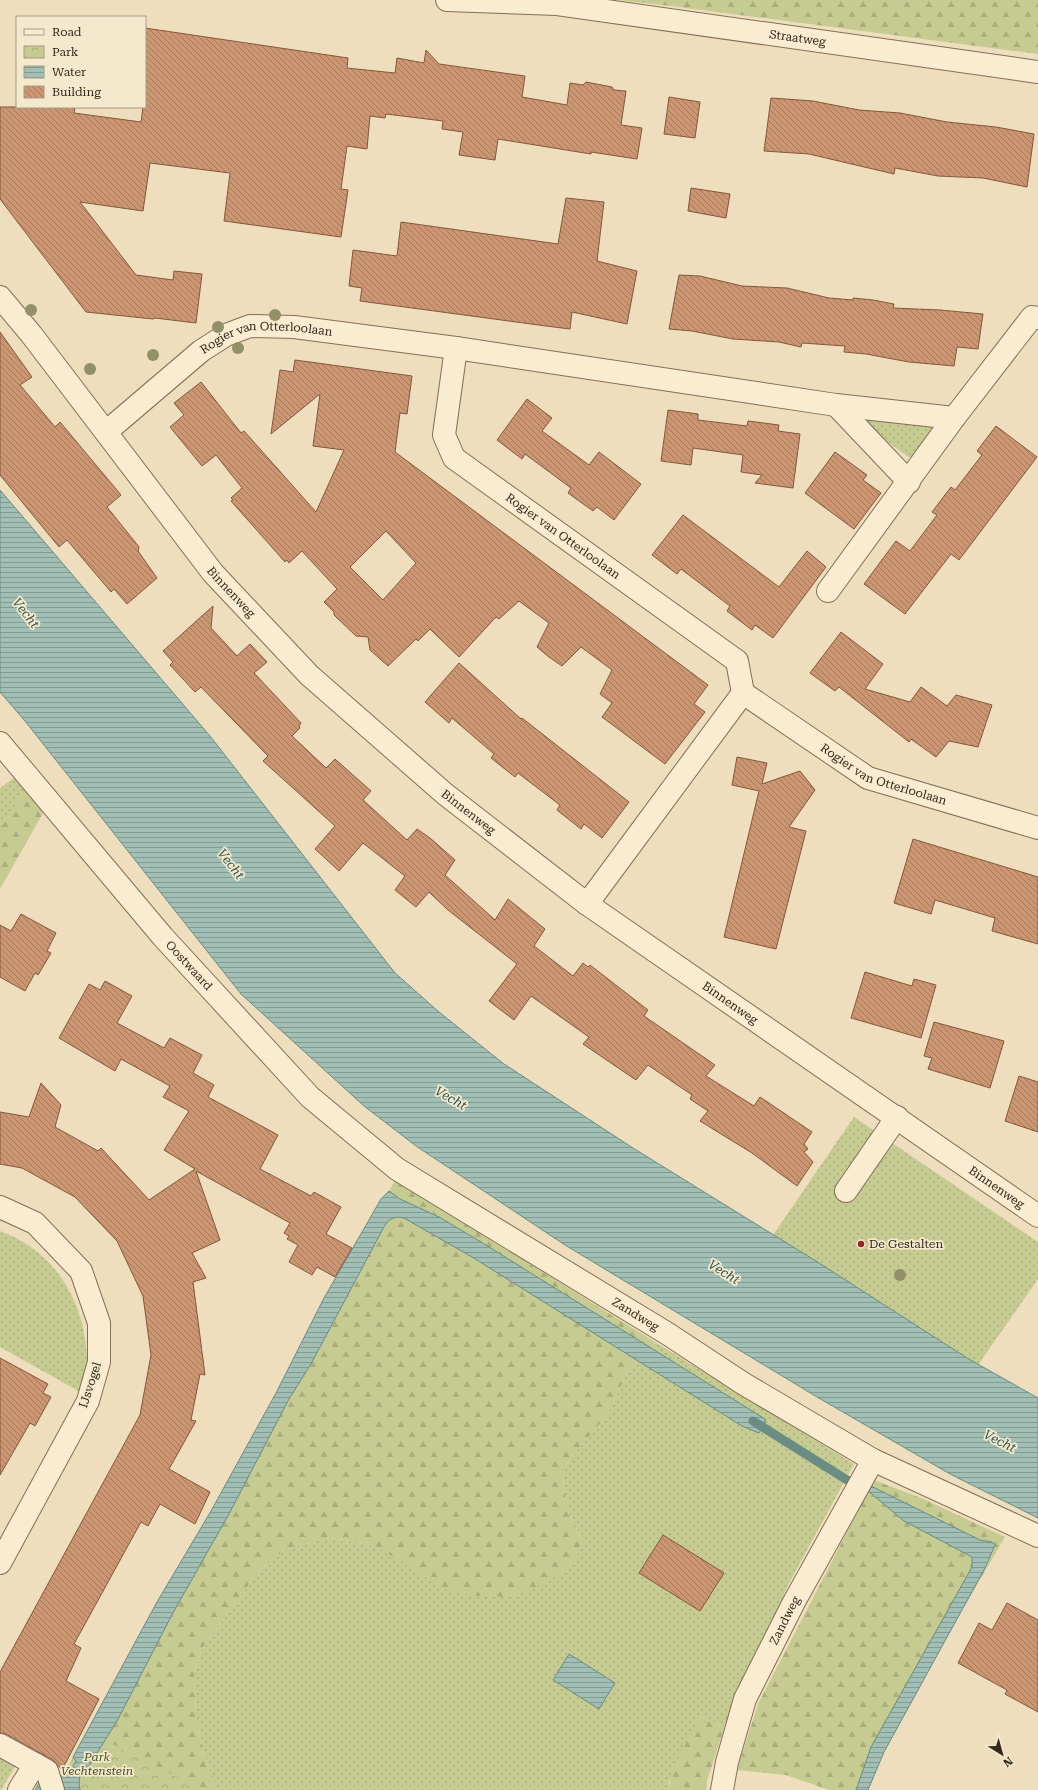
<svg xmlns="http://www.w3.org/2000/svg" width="1038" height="1790" viewBox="0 0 1038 1790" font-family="'Roboto Serif',serif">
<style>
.grass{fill:url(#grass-dots)}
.forest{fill:url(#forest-firs)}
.park{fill:url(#park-crowns)}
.water{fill:url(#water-rules);stroke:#698c83}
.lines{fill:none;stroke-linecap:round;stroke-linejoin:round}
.stream{stroke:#698c83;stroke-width:9}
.building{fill:url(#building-back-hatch);stroke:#84573c;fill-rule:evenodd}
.minor-casing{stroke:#856e56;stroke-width:24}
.minor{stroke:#f9ecd0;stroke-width:22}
.tree{fill:#929068}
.poi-dot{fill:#942629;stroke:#f5e9cd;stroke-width:1.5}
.labels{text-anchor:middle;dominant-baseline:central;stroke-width:3.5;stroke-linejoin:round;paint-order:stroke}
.street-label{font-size:12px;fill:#34271b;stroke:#f5e9cd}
.poi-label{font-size:12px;fill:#34271b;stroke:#f5e9cd;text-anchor:start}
.park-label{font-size:12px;font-style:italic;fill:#465122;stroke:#f5e9cd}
.water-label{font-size:13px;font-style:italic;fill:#2a5451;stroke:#f5e9cd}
</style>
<defs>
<pattern id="grass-dots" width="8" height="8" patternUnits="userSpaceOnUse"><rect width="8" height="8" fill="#c6cb91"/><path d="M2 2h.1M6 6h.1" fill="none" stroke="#abae7c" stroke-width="1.8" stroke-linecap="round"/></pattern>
<pattern id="forest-firs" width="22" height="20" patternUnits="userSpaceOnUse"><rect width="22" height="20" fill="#c6cb91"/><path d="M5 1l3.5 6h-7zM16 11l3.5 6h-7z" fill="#abae7c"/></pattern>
<pattern id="park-crowns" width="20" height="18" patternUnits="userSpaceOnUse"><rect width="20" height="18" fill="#c6cb91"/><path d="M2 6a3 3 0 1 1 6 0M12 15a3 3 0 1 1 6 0" fill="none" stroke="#abae7c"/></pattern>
<pattern id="water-rules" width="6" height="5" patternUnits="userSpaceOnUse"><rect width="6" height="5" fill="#a1bfb5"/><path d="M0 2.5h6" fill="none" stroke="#849b92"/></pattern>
<pattern id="building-back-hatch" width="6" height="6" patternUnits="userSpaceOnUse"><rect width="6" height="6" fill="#cc9672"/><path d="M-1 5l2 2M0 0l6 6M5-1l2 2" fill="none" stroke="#a67a5d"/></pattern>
</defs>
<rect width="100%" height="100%" fill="#eedebd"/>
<path class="grass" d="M 865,418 L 935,427 L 913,457 L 908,457 L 864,424 L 862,419 Z
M 19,774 L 29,785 L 0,829 L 0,788 Z
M 854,1117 L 1038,1242 L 1038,1279 L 978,1365 L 773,1235 Z
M 0,1231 C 56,1251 87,1305 87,1363 C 87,1373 84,1383 82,1393 L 0,1347 Z
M 655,1342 L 854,1464 L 788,1585 L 724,1728 L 701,1716 L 669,1782 L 668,1790 L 217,1790 L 203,1751 L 196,1714 L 194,1674 L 203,1647 L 258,1572 L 284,1550 L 328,1538 L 346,1540 L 379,1548 L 412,1567 L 583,1541 L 567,1509 L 563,1477 L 568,1461 L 608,1414 L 626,1375 Z
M 0,1756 L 16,1765 L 1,1790 L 0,1790 Z"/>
<path class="forest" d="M 619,0 L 1038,0 L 1038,54 L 679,7 Z
M 29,785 L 47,806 L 0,889 L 0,829 Z
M 395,1180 L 655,1342 L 626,1375 L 608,1414 L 568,1461 L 563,1477 L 567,1509 L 583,1541 L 577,1558 L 562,1572 L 548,1582 L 510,1597 L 474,1596 L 449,1591 L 379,1548 L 346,1540 L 328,1538 L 284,1550 L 258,1572 L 203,1647 L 194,1674 L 196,1714 L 203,1751 L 217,1790 L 76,1790 L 74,1787 Z
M 874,1480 L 921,1498 L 1005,1537 L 926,1672 L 863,1790 L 829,1790 L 786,1775 L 737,1770 L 758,1704 Z
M 701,1716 L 724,1728 L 707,1781 L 706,1790 L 668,1790 L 674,1766 Z"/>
<path class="park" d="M 87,1731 L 203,1790 L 55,1790 Z"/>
<path class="water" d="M 0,490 L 210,736 L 395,973 L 439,1012 L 504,1064 L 633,1148 L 819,1263 L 967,1358 L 1038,1398 L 1038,1518 L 950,1474 L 817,1397 L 565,1245 L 416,1146 L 364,1106 L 241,994 L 25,721 L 0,692 Z
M 389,1191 L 400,1199 L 439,1217 L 481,1242 L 765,1419 L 765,1423 L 759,1433 L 742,1426 L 472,1257 L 404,1218 C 395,1216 390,1218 385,1225 L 312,1362 L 289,1399 L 229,1514 L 174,1611 L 117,1721 L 89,1766 L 85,1766 C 80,1774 78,1780 80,1790 L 35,1790 L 40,1781 L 60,1775 L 63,1777 L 67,1769 L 71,1770 L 76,1761 L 73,1757 L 157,1602 L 211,1511 L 276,1393 L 324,1298 L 381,1199 Z
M 871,1486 L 980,1540 L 992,1542 L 995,1545 L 985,1568 L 884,1752 L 868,1790 L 856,1790 L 871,1747 L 972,1567 L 972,1557 L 904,1521 L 868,1491 Z
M 569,1654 L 615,1683 L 599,1709 L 553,1680 Z"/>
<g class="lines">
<path class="stream" d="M 753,1421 L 847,1480 L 860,1485"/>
</g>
<path class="building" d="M 145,28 L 348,58 L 347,68 L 395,73 L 397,58 L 424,63 L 426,50 L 439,64 L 525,76 L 522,97 L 567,105 L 570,83 L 583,85 L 586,82 L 612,87 L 614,90 L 626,91 L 621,125 L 642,128 L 637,159 L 591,152 L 591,154 L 498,139 L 495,160 L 459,155 L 463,132 L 442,129 L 443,121 L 386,114 L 385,118 L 370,116 L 367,149 L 347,146 L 341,189 L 348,190 L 341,237 L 224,221 L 230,173 L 150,163 L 143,211 L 80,202 L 136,275 L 173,280 L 174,271 L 202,274 L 196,323 L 155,318 L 153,319 L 86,312 L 0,199 L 0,107 L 75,107 L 74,113 L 141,122 L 143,107 L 145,107 Z
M 669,97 L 700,102 L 695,138 L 664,134 Z
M 771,98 L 813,101 L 859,110 L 900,113 L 947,122 L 996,127 L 1034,134 L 1027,187 L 983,178 L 938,176 L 895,168 L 894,174 L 809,154 L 764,151 Z
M 691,188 L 730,194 L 726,218 L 688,211 Z
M 566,198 L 604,202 L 597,261 L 637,271 L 627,324 L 572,312 L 570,329 L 546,326 L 360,301 L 362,288 L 349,286 L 353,250 L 397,256 L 401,222 L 558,244 Z
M 679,275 L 700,276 L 742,286 L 787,288 L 829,298 L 853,300 L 853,298 L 873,300 L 894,304 L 893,308 L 940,310 L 983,314 L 978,349 L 957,347 L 954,366 L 909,362 L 866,354 L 844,352 L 845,346 L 802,343 L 801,347 L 779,342 L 733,339 L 692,331 L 669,329 Z
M 0,332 L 32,377 L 20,385 L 55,427 L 60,422 L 121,495 L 107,507 L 139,547 L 138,551 L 157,578 L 127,604 L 114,589 L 111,592 L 67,540 L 59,547 L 0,475 Z
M 295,360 L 412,376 L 407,414 L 400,413 L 395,452 L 708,685 L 694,704 L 705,712 L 665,764 L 602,717 L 612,703 L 600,694 L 612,670 L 581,647 L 562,666 L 549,657 L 537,647 L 549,623 L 519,601 L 499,619 L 496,617 L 459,657 L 430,629 L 418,641 L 416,639 L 388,666 L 370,650 L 368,637 L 356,636 L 334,615 L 334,612 L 324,602 L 337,589 L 302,551 L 289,563 L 287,560 L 285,562 L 231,501 L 233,500 L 231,498 L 242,488 L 216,455 L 202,466 L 170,427 L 184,415 L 174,403 L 201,382 L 241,433 L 244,431 L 316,512 L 344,450 L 313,446 L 320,394 L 271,434 L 280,370 L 293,372 ZM 386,531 L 416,563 L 383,600 L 350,567 Z
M 527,399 L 552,418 L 542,431 L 589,465 L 599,452 L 641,484 L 614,520 L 597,507 L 593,511 L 568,493 L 571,488 L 525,454 L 522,459 L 497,440 Z
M 668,410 L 698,414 L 698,420 L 747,426 L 748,421 L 779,425 L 778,431 L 800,434 L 793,488 L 755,483 L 762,475 L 741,472 L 743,455 L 693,448 L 691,465 L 661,461 Z
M 996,426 L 1037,457 L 959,560 L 951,554 L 905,614 L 864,584 L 896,541 L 910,551 L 937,515 L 932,512 L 951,487 L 955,490 L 982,455 L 977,451 Z
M 835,452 L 867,475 L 863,480 L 881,493 L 854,529 L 805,493 Z
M 683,515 L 779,587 L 807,551 L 826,567 L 773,638 L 755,625 L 752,630 L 727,611 L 730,606 L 681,569 L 677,574 L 652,555 Z
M 213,606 L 211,628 L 237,656 L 250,644 L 267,662 L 254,673 L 301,723 L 299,726 L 300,728 L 292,736 L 326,768 L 335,759 L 371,791 L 363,800 L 407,840 L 417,829 L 430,838 L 455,860 L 445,875 L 495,920 L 508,899 L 545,929 L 534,946 L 573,976 L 583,963 L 588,967 L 590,965 L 648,1010 L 644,1016 L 715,1065 L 706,1076 L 754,1106 L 760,1097 L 812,1132 L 804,1144 L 808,1149 L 804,1152 L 813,1162 L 797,1186 L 752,1153 L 700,1121 L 708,1111 L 690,1099 L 692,1095 L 648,1065 L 636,1080 L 583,1044 L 589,1037 L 531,996 L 514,1020 L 489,1001 L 517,964 L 448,910 L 429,892 L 416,907 L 395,890 L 405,876 L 363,843 L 339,871 L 315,849 L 335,826 L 263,761 L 268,756 L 201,687 L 195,692 L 170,665 L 173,662 L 163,651 Z
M 841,632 L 883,664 L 865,689 L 910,702 L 921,687 L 947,706 L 956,695 L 992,705 L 978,747 L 949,741 L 936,757 L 911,739 L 909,742 L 839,687 L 835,691 L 810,673 Z
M 459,663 L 521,719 L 522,718 L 629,802 L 602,838 L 584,824 L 581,829 L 557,810 L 560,805 L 518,773 L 515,777 L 491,758 L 494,754 L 452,718 L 449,723 L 425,702 Z
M 737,757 L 767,763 L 762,784 L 800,771 L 815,790 L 789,827 L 806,831 L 776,949 L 724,937 L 759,791 L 732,785 Z
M 913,839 L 1038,877 L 1038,944 L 992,931 L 995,918 L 935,900 L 931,914 L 894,903 Z
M 21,914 L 56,933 L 47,951 L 51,953 L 38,975 L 35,973 L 25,991 L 0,977 L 0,925 L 11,931 Z
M 865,972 L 912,986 L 914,979 L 936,985 L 921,1038 L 851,1018 Z
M 105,981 L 132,996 L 117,1023 L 164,1048 L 170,1038 L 202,1055 L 193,1073 L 214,1085 L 208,1097 L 278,1135 L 260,1169 L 311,1196 L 314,1192 L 341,1207 L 326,1234 L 352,1248 L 335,1277 L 317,1267 L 312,1275 L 289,1262 L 298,1245 L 287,1239 L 289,1236 L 284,1233 L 290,1223 L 196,1171 L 220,1240 L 192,1253 L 206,1278 L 193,1282 L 205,1375 L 200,1374 L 191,1420 L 196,1421 L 169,1469 L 210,1492 L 195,1524 L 160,1504 L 148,1526 L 141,1522 L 74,1644 L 81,1648 L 66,1681 L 99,1699 L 62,1770 L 53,1760 L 6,1734 L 0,1733 L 0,1672 L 140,1415 L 151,1355 L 143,1296 L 117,1241 L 75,1197 L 22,1168 L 0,1164 L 0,1112 L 29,1117 L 41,1083 L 61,1105 L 55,1127 L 98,1151 L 101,1148 L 149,1200 L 195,1169 L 164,1150 L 189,1111 L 163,1097 L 170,1086 L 121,1059 L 115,1071 L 59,1038 L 89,984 L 100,990 Z
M 934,1022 L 1004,1041 L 990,1088 L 928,1069 L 932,1058 L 924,1056 Z
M 1019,1076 L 1038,1082 L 1038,1132 L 1005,1121 Z
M 0,1358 L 48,1384 L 43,1393 L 51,1397 L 35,1426 L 30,1423 L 0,1475 Z
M 663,1535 L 724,1573 L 700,1611 L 639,1573 Z
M 1007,1603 L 1038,1620 L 1038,1712 L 1005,1694 L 1007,1690 L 958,1663 L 979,1623 L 992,1630 Z"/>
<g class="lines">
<g class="minor-casing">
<g id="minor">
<path id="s1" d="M 447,0 L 557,4 L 1038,72"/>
<path id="s2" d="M 0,297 L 31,334 L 213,573 L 309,675 L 445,794 L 587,904 L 1038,1216"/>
<path id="s3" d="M 456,348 L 444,435 L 454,458 L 737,661 L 743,693 L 587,904"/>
<path d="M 836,405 L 909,482"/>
<path id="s4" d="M 106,432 L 201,351 L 226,335 L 250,326 L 294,327 L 456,348 L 836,405 L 954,418"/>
<path d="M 828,591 L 954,418 L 1032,317 L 1038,318"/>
<path id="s5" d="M 743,693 L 868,778 L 1038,828"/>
<path id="s6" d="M 0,743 L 163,937 L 310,1097 L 397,1169 L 668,1334 L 744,1384 L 873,1460 L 1038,1536"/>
<path d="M 846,1191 L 897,1117"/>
<path d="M 0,1207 L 35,1223 L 81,1271 L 99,1323 L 99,1362 L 88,1401 L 0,1563"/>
<path d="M 0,1745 L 47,1771 L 53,1790"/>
<path d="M 19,1790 L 35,1764"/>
<path id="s7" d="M 722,1790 L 727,1762 L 745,1699 L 794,1602 L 873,1460"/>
</g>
</g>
<use href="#minor" class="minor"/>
</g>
<g class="tree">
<circle cx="31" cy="310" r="6"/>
<circle cx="275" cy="315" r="6"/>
<circle cx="218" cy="327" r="6"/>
<circle cx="238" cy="348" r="6"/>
<circle cx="153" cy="355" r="6"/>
<circle cx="90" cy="369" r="6"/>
<circle cx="900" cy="1275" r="6"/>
</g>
<circle class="poi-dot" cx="861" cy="1244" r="4"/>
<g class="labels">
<g class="street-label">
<text stroke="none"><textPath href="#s1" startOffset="353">Straatweg</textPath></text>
<text stroke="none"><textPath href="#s4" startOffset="194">Rogier van Otterloolaan</textPath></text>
<text stroke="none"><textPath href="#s3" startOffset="247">Rogier van Otterloolaan</textPath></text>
<text stroke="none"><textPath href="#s2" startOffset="375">Binnenweg</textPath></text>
<text stroke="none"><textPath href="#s5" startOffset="164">Rogier van Otterloolaan</textPath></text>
<text stroke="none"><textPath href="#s2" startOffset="699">Binnenweg</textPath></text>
<text stroke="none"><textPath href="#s6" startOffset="292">Oostwaard</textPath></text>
<text stroke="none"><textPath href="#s2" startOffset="1023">Binnenweg</textPath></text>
<text stroke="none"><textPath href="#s2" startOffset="1347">Binnenweg</textPath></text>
<text stroke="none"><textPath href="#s6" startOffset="863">Zandweg</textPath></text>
<text transform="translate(90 1385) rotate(-72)">IJsvogel</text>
<text stroke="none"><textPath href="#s7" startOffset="182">Zandweg</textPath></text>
</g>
<g class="poi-label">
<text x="869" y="1244">De Gestalten</text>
</g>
<g class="park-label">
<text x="97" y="1757">Park<tspan x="97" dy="14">Vechtenstein</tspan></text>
</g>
<g class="water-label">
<text transform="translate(26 613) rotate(52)">Vecht</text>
<text transform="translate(231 864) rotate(52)">Vecht</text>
<text transform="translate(451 1098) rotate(30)">Vecht</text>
<text transform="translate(724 1272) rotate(32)">Vecht</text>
<text transform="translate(1000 1441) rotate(27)">Vecht</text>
</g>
</g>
<rect x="16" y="16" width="130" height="92" fill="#f5e9cd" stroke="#a89b86"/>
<rect x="24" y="29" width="20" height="6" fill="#f9ecd0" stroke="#a89b86"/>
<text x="52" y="36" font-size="12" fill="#34271b">Road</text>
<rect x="24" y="46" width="20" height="12" fill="url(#park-crowns)" stroke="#a89b86"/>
<text x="52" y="56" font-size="12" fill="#34271b">Park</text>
<rect x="24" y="66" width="20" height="12" fill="url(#water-rules)" stroke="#a89b86"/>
<text x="52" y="76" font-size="12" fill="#34271b">Water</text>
<rect x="24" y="86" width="20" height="12" fill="url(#building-back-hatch)" stroke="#a89b86"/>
<text x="52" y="96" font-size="12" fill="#34271b">Building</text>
<g transform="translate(1002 1754) rotate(143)" stroke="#f5e9cd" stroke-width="3" paint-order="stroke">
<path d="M0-3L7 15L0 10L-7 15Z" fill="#34271b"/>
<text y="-6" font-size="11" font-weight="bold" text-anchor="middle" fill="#34271b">N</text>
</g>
</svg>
